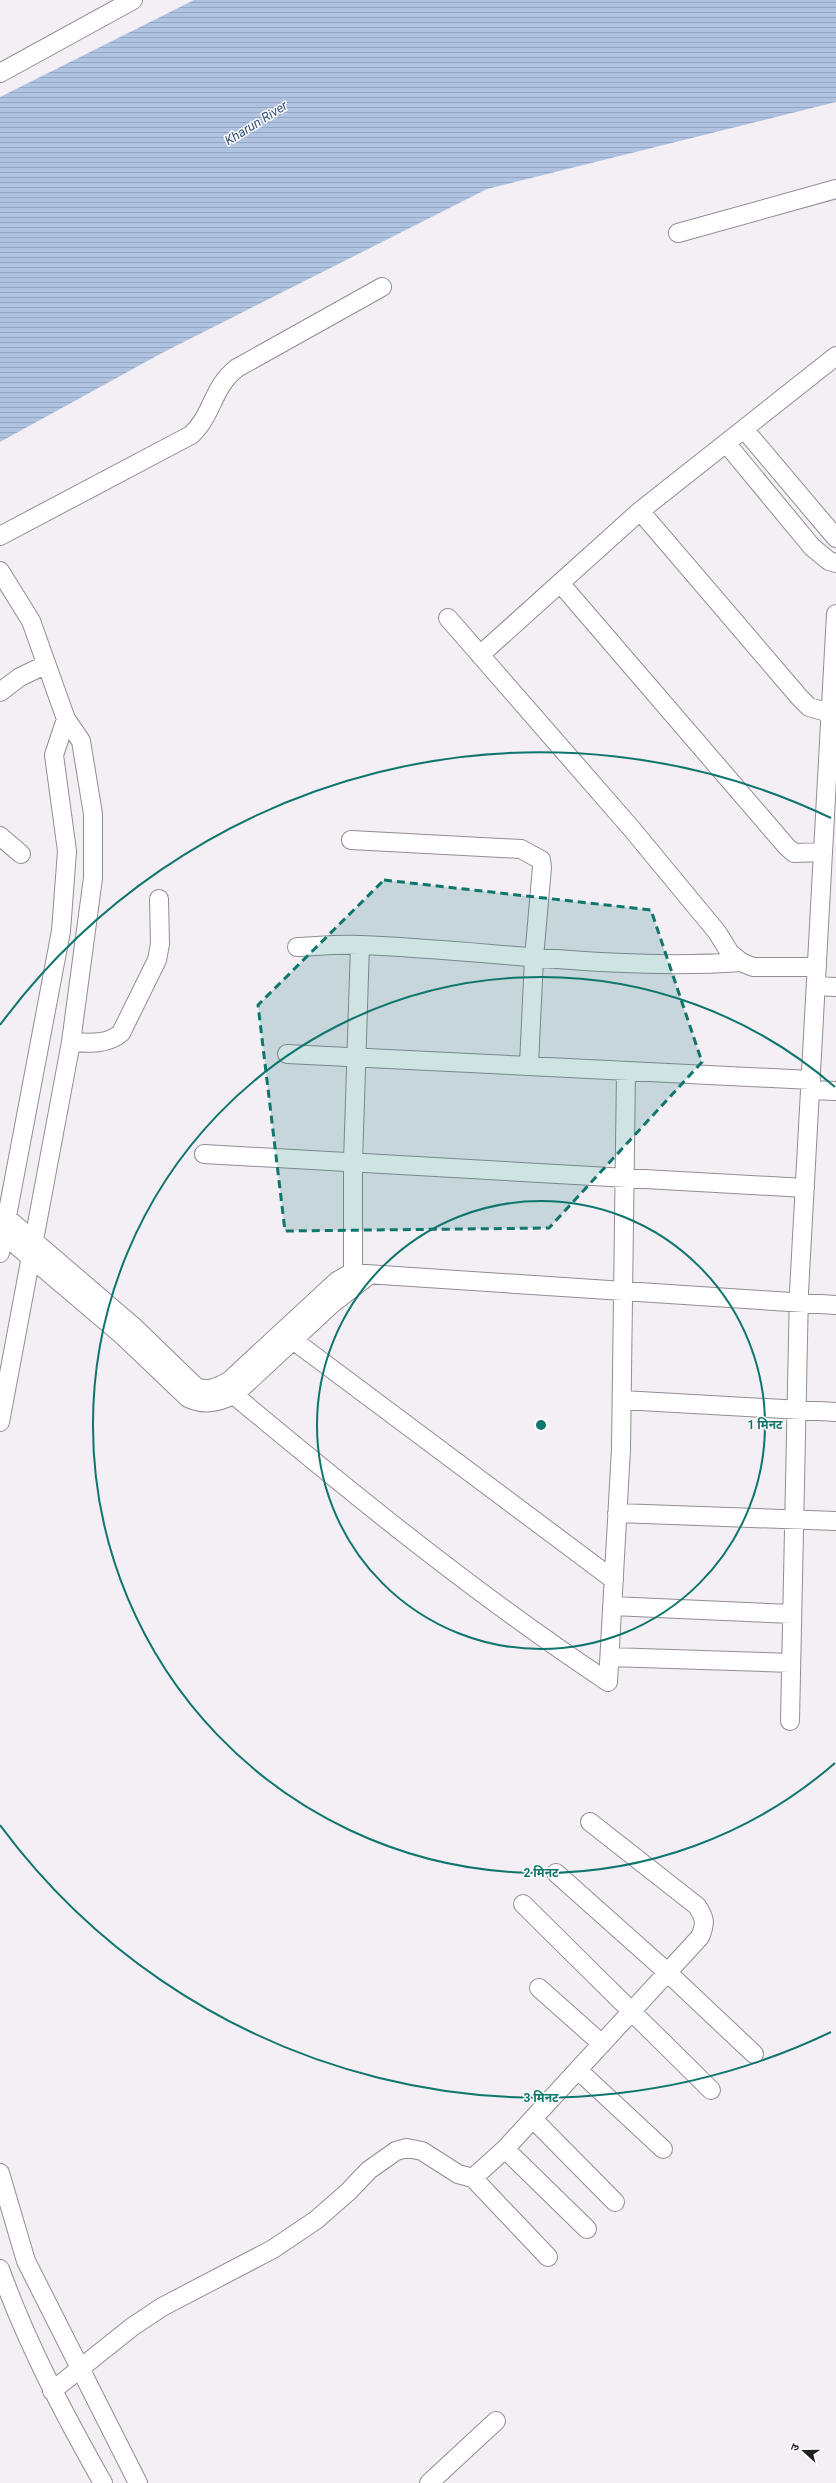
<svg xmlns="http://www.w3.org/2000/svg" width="836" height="2483" viewBox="0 0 836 2483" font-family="Roboto,'Noto Sans Devanagari',sans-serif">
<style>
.water{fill:url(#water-rules)}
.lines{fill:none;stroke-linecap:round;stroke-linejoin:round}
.minor-casing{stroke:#928d94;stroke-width:20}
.minor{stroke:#fff;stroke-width:18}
.marked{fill:#0f766e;fill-opacity:0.2;stroke:#0f766e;stroke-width:3;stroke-dasharray:8 5;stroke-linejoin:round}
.ring{fill:none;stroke:#0f766e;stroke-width:2}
.labels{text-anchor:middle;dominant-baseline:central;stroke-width:3;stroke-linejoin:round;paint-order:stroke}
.water-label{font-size:13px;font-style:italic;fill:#36517c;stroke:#fefdfe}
.centre{fill:#0f766e;stroke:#fefdfe;stroke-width:2}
.ring-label{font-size:12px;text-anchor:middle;font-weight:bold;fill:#0f766e;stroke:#fefdfe;stroke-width:3;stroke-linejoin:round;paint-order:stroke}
</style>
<defs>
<pattern id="water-rules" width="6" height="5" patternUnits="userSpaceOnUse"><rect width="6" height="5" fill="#afc3e1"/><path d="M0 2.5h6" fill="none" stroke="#96a7c1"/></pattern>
</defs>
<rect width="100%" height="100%" fill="#f4eef5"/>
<path class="water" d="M 194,0 L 836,0 L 836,102 L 487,189 L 162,353 L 0,442 L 0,97 Z"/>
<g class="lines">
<g class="minor-casing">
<path id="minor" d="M 0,73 L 133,0
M 678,233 L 836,189
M 744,429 L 836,538
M 726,443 L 812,547 L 829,561 L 836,563
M 640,511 L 800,698 L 809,707 L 830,713
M 0,536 L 191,435 C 213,415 212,387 237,368 L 382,287
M 0,571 L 31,621 L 66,719 L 81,741 L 93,814 L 93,878 L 71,1042 L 0,1422
M 560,583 L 787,847 L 794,853 L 823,852
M 448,618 L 631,828 L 717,932 L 730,953 L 741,962 L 753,967 L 817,967
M 480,655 L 640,511 L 836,356
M 0,692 L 20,677 L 45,665
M 0,836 L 21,854
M 351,840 L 521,849 L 541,860 L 542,867 L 534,958 L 529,1065
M 297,947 C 318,946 340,944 361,945 C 488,950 614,971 741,962
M 816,986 L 836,987
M 71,1042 C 89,1043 107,1045 121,1033 L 157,960 L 160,944 L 159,899
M 287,1054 L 811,1080
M 810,1090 L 836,1091
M 204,1154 L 805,1188
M 6,1217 L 133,1326 L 196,1387 C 208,1392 218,1387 229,1381 L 337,1281 L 351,1273 L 836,1305
M 3,1234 L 123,1336 L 188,1398 C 204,1406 218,1402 234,1395 L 333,1303 L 368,1276
M 0,1253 L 61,931 L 67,851 L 54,755 L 66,719
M 353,1284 L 353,1162 L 360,945
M 293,1340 L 614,1580
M 234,1395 C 354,1495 477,1595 608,1682 L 621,1449 L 626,1071
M 622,1400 L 836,1412
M 617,1513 L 836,1521
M 612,1606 L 792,1614
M 610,1657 L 791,1663
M 790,1721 L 799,1292 L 836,614
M 556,1873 L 666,1971 L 754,2054
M 523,1904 L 711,2090
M 539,1988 L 602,2044
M 578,2070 L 663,2149
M 533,2119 L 615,2202
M 505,2149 L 587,2229
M 0,2173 L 26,2261 L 138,2483
M 473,2178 L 548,2257
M 0,2269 C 27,2344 64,2414 103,2483
M 52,2391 L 132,2327 L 162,2307 L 273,2249 L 316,2220 L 348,2192 L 369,2170 L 396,2151 L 407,2148 L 422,2151 L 458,2174 L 473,2178 L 505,2149 L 700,1937 C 706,1923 705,1918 697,1906 L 590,1822
M 429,2483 L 496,2421"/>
</g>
<use href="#minor" class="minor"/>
</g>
<path class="marked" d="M 384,880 L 651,910 L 702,1062 L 549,1228 L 285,1231 L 258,1005 Z"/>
<g class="ring">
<circle cx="541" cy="1425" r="224"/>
<path d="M835 1763A448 448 0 1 1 835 1087"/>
<path d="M831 2032A673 673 0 0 1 0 1825M0 1025A673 673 0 0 1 831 818"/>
</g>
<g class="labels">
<g class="water-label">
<text transform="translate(256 123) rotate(-32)">Kharun River</text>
</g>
</g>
<circle cx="541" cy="1425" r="6" class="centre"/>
<g class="ring-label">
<text x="765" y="1429">1 मिनट</text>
<text x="541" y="1877">2 मिनट</text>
<text x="541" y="2102">3 मिनट</text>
</g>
<g transform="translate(804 2451) rotate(291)" stroke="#fefdfe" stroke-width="3" paint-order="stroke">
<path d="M0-3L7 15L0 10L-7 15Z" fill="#222023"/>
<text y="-6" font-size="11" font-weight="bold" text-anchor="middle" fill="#222023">उ</text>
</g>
</svg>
